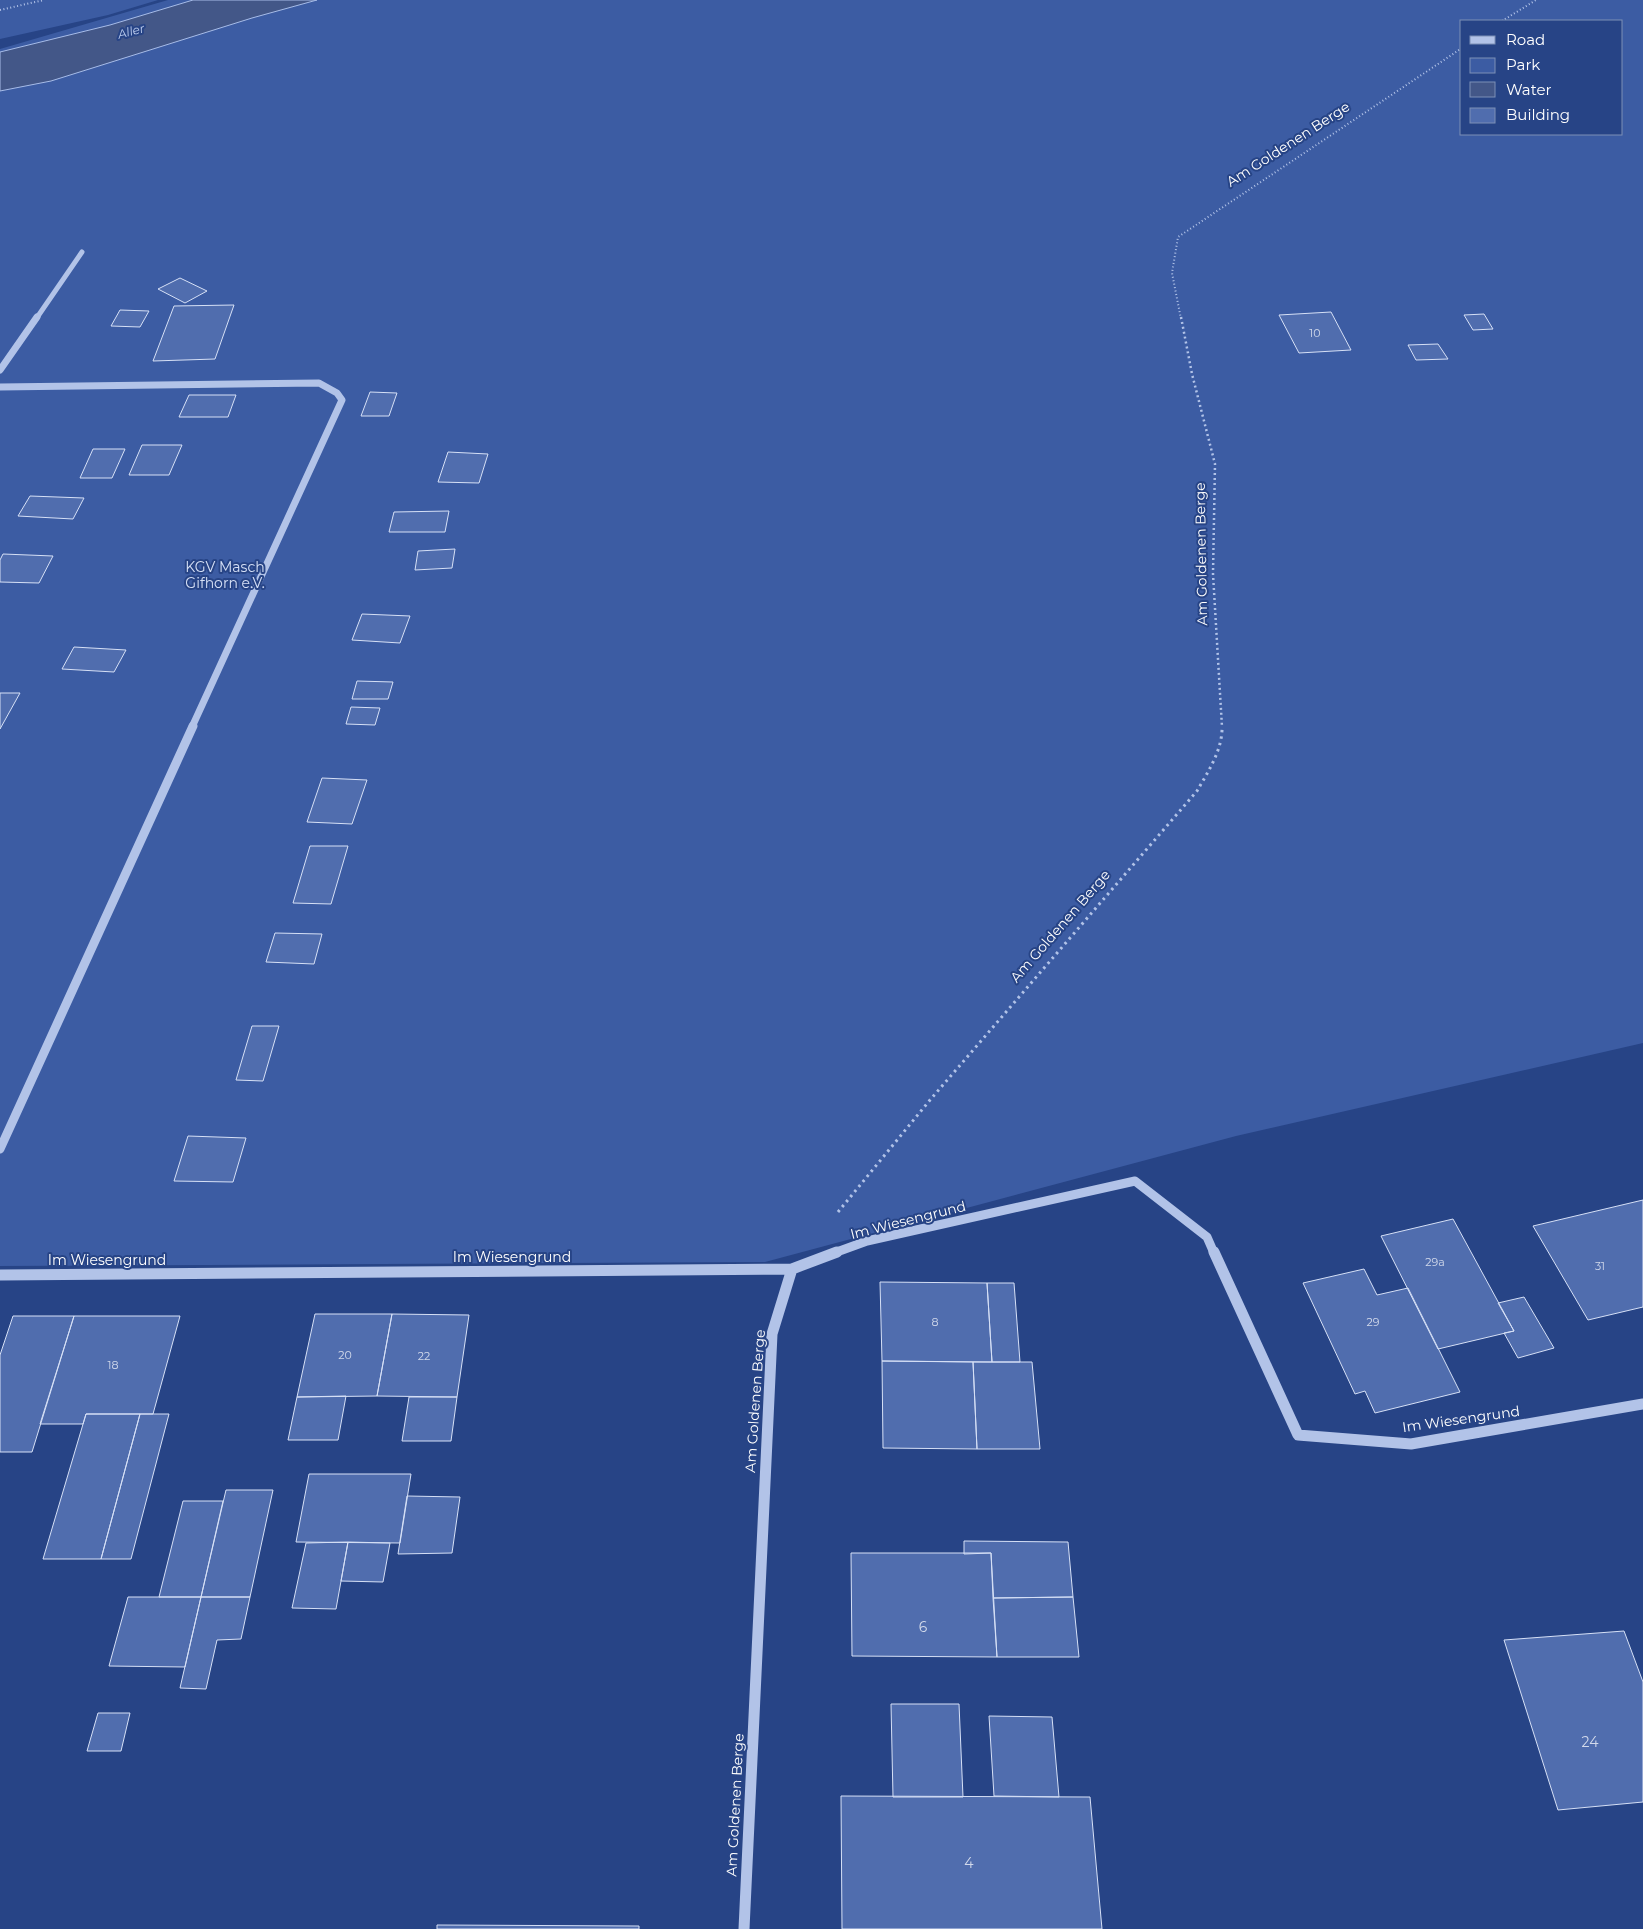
<svg xmlns="http://www.w3.org/2000/svg" width="1643" height="1929" viewBox="0 0 1643 1929" font-family="Montserrat,sans-serif">
<style>
.green{fill:#3c5ca3;fill-rule:evenodd}
.water{fill:#435788;stroke:#a7bce8}
.building{fill:#506dae;stroke:#d6e0f6}
.lines{fill:none;stroke-linecap:round;stroke-linejoin:round}
.path-far2{stroke:#b2c3e8;stroke-width:2;stroke-dasharray:1 2.5;stroke-linecap:butt}
.path-far1{stroke:#b2c3e8;stroke-width:2.5;stroke-dasharray:2 3;stroke-linecap:butt}
.path{stroke:#b2c3e8;stroke-width:3;stroke-dasharray:2.5 4;stroke-linecap:butt}
.minor-far3{stroke:#b2c3e8;stroke-width:5}
.minor-far2{stroke:#b2c3e8;stroke-width:7}
.minor-far1{stroke:#b2c3e8;stroke-width:9}
.minor{stroke:#b2c3e8;stroke-width:11}
.labels{text-anchor:middle;dominant-baseline:central;stroke-width:4;stroke-linejoin:round;paint-order:stroke}
.number-label{font-size:11px;fill:#d3daeb}
.far-water-label{font-size:12px;font-style:italic;fill:#beceef;stroke:#274486}
.street-label{font-size:14px;fill:#fff;stroke:#274486}
.park-label{font-size:14px;fill:#d6e0f6;stroke:#274486}
.near-number-label{font-size:14px;fill:#d3daeb}
</style>
<rect width="100%" height="100%" fill="#274486"/>
<path class="green" d="M 0,0 L 158,0 L 108,15 L 0,39 Z
M 168,0 L 1643,0 L 1643,1043 L 1236,1136 L 765,1262 L 0,1266 L 0,49 ZM 1462,21 L 1622,21 L 1622,134 L 1462,134 Z"/>
<path class="water" d="M 193,0 L 317,0 L 252,18 L 51,81 L 0,91 L 0,52 L 110,25 Z"/>
<path class="building" d="M 180,278 L 207,291 L 185,303 L 158,289 Z
M 234,305 L 215,359 L 153,361 L 174,306 Z
M 120,310 L 149,311 L 140,327 L 111,326 Z
M 1331,312 L 1351,350 L 1299,353 L 1279,315 Z
M 1484,314 L 1493,329 L 1473,330 L 1464,315 Z
M 1438,344 L 1448,359 L 1416,360 L 1408,345 Z
M 370,392 L 397,393 L 389,416 L 361,416 Z
M 189,395 L 236,395 L 228,417 L 179,417 Z
M 142,445 L 182,445 L 169,475 L 129,475 Z
M 93,449 L 125,449 L 112,478 L 80,478 Z
M 448,452 L 488,454 L 479,483 L 438,482 Z
M 30,496 L 84,498 L 73,519 L 18,516 Z
M 449,511 L 445,532 L 389,532 L 394,512 Z
M 455,549 L 452,568 L 415,570 L 418,551 Z
M 3,554 L 53,556 L 39,583 L 0,582 L 0,560 Z
M 362,614 L 410,616 L 400,643 L 352,640 Z
M 74,647 L 126,650 L 114,672 L 62,669 Z
M 357,681 L 393,682 L 388,699 L 352,699 Z
M 0,693 L 20,693 L 0,729 Z
M 351,707 L 380,708 L 375,725 L 346,724 Z
M 322,778 L 367,780 L 352,824 L 307,822 Z
M 310,846 L 348,846 L 331,904 L 293,903 Z
M 275,933 L 322,934 L 314,964 L 266,962 Z
M 252,1026 L 279,1026 L 263,1081 L 236,1080 Z
M 188,1136 L 246,1138 L 233,1182 L 174,1181 Z
M 1643,1200 L 1643,1307 L 1588,1320 L 1533,1226 Z
M 1453,1219 L 1514,1331 L 1438,1349 L 1381,1236 Z
M 1364,1269 L 1377,1295 L 1408,1288 L 1460,1392 L 1375,1413 L 1365,1391 L 1355,1394 L 1303,1283 Z
M 880,1282 L 987,1283 L 992,1362 L 882,1361 Z
M 987,1283 L 1014,1283 L 1020,1362 L 992,1362 Z
M 1524,1297 L 1554,1348 L 1518,1358 L 1504,1333 L 1514,1331 L 1498,1303 Z
M 315,1314 L 392,1314 L 377,1396 L 297,1397 Z
M 392,1314 L 469,1315 L 457,1397 L 377,1396 Z
M 13,1316 L 74,1316 L 32,1452 L 0,1452 L 0,1355 Z
M 74,1316 L 180,1316 L 153,1414 L 86,1414 L 83,1424 L 40,1424 Z
M 882,1361 L 973,1362 L 977,1449 L 883,1448 Z
M 973,1362 L 1032,1362 L 1040,1449 L 977,1449 Z
M 346,1396 L 338,1440 L 288,1440 L 297,1397 Z
M 409,1397 L 457,1397 L 451,1441 L 402,1441 Z
M 86,1414 L 140,1414 L 101,1559 L 43,1559 Z
M 140,1414 L 169,1414 L 131,1559 L 101,1559 Z
M 309,1474 L 411,1474 L 400,1543 L 296,1542 Z
M 226,1490 L 273,1490 L 250,1597 L 201,1597 Z
M 407,1496 L 460,1497 L 452,1553 L 398,1554 Z
M 183,1501 L 223,1501 L 201,1597 L 159,1597 Z
M 964,1541 L 1068,1542 L 1073,1597 L 993,1598 L 991,1553 L 964,1554 Z
M 348,1542 L 390,1543 L 383,1582 L 341,1581 Z
M 348,1542 L 336,1609 L 292,1608 L 306,1543 Z
M 851,1553 L 991,1553 L 997,1657 L 852,1656 Z
M 128,1597 L 201,1597 L 185,1667 L 109,1666 Z
M 201,1597 L 250,1597 L 241,1639 L 217,1640 L 206,1689 L 180,1688 Z
M 1073,1597 L 1079,1657 L 997,1657 L 993,1598 Z
M 1624,1631 L 1643,1682 L 1643,1802 L 1558,1810 L 1504,1640 Z
M 891,1704 L 959,1704 L 963,1797 L 893,1797 Z
M 98,1713 L 130,1713 L 121,1751 L 87,1751 Z
M 989,1716 L 1052,1717 L 1059,1797 L 994,1796 Z
M 841,1796 L 1090,1797 L 1102,1929 L 842,1929 Z
M 437,1925 L 639,1926 L 639,1929 L 437,1929 Z"/>
<g class="lines">
<path class="path-far2" d="M 0,10 L 44,0
M 1502,21 L 1536,0
M 1181,319 L 1172,273 L 1178,237 L 1462,48"/>
<path class="path-far1" d="M 1181,317 L 1192,374 L 1215,464 L 1213,574 L 1222,727"/>
<path class="path" d="M 838,1212 L 930,1100 L 1197,791 C 1208,772 1223,749 1222,726"/>
<path class="minor-far3" d="M 36,319 L 82,252"/>
<path class="minor-far2" d="M 0,370 L 37,317
M 0,387 L 319,383 L 337,393 L 342,400 L 192,727"/>
<path class="minor-far1" d="M 0,1149 L 193,726
M 834,1253 L 867,1241 L 1135,1181 L 1207,1237 L 1214,1253"/>
<path class="minor" d="M 1214,1252 L 1298,1435 L 1411,1444 L 1643,1404
M 0,1275 L 792,1269 L 837,1252
M 744,1929 L 772,1334 L 792,1269"/>
</g>
<g class="labels">
<g class="number-label">
<text x="1315" y="333">10</text>
<text x="1435" y="1262">29a</text>
<text x="1600" y="1266">31</text>
<text x="935" y="1322">8</text>
<text x="1373" y="1322">29</text>
<text x="345" y="1355">20</text>
<text x="424" y="1356">22</text>
<text x="113" y="1365">18</text>
</g>
<g class="far-water-label">
<text transform="translate(131 31) rotate(-14)">Aller</text>
</g>
<g class="street-label">
<text transform="translate(1288 144) rotate(-33)">Am Goldenen Berge</text>
<text transform="translate(1201 554) rotate(-91)">Am Goldenen Berge</text>
<text transform="translate(1060 926) rotate(-49)">Am Goldenen Berge</text>
<text transform="translate(908 1220) rotate(-14)">Im Wiesengrund</text>
<text x="512" y="1257">Im Wiesengrund</text>
<text x="107" y="1260">Im Wiesengrund</text>
<text transform="translate(755 1401) rotate(-86)">Am Goldenen Berge</text>
<text transform="translate(1461 1419) rotate(-8)">Im Wiesengrund</text>
<text transform="translate(735 1805) rotate(-87)">Am Goldenen Berge</text>
</g>
<g class="park-label">
<text x="225" y="567">KGV Masch<tspan x="225" dy="16">Gifhorn e.V.</tspan></text>
</g>
<g class="near-number-label">
<text x="923" y="1627">6</text>
<text x="1590" y="1742">24</text>
<text x="969" y="1863">4</text>
</g>
</g>
<rect x="1460" y="20" width="162" height="115" fill="#274486" stroke="#7d8fb6"/>
<rect x="1470" y="36" width="25" height="8" fill="#b2c3e8" stroke="#7d8fb6"/>
<text x="1506" y="45" font-size="15" fill="#ffffff">Road</text>
<rect x="1470" y="58" width="25" height="15" fill="#3c5ca3" stroke="#7d8fb6"/>
<text x="1506" y="70" font-size="15" fill="#ffffff">Park</text>
<rect x="1470" y="82" width="25" height="15" fill="#435788" stroke="#7d8fb6"/>
<text x="1506" y="95" font-size="15" fill="#ffffff">Water</text>
<rect x="1470" y="108" width="25" height="15" fill="#506dae" stroke="#7d8fb6"/>
<text x="1506" y="120" font-size="15" fill="#ffffff">Building</text>
</svg>
